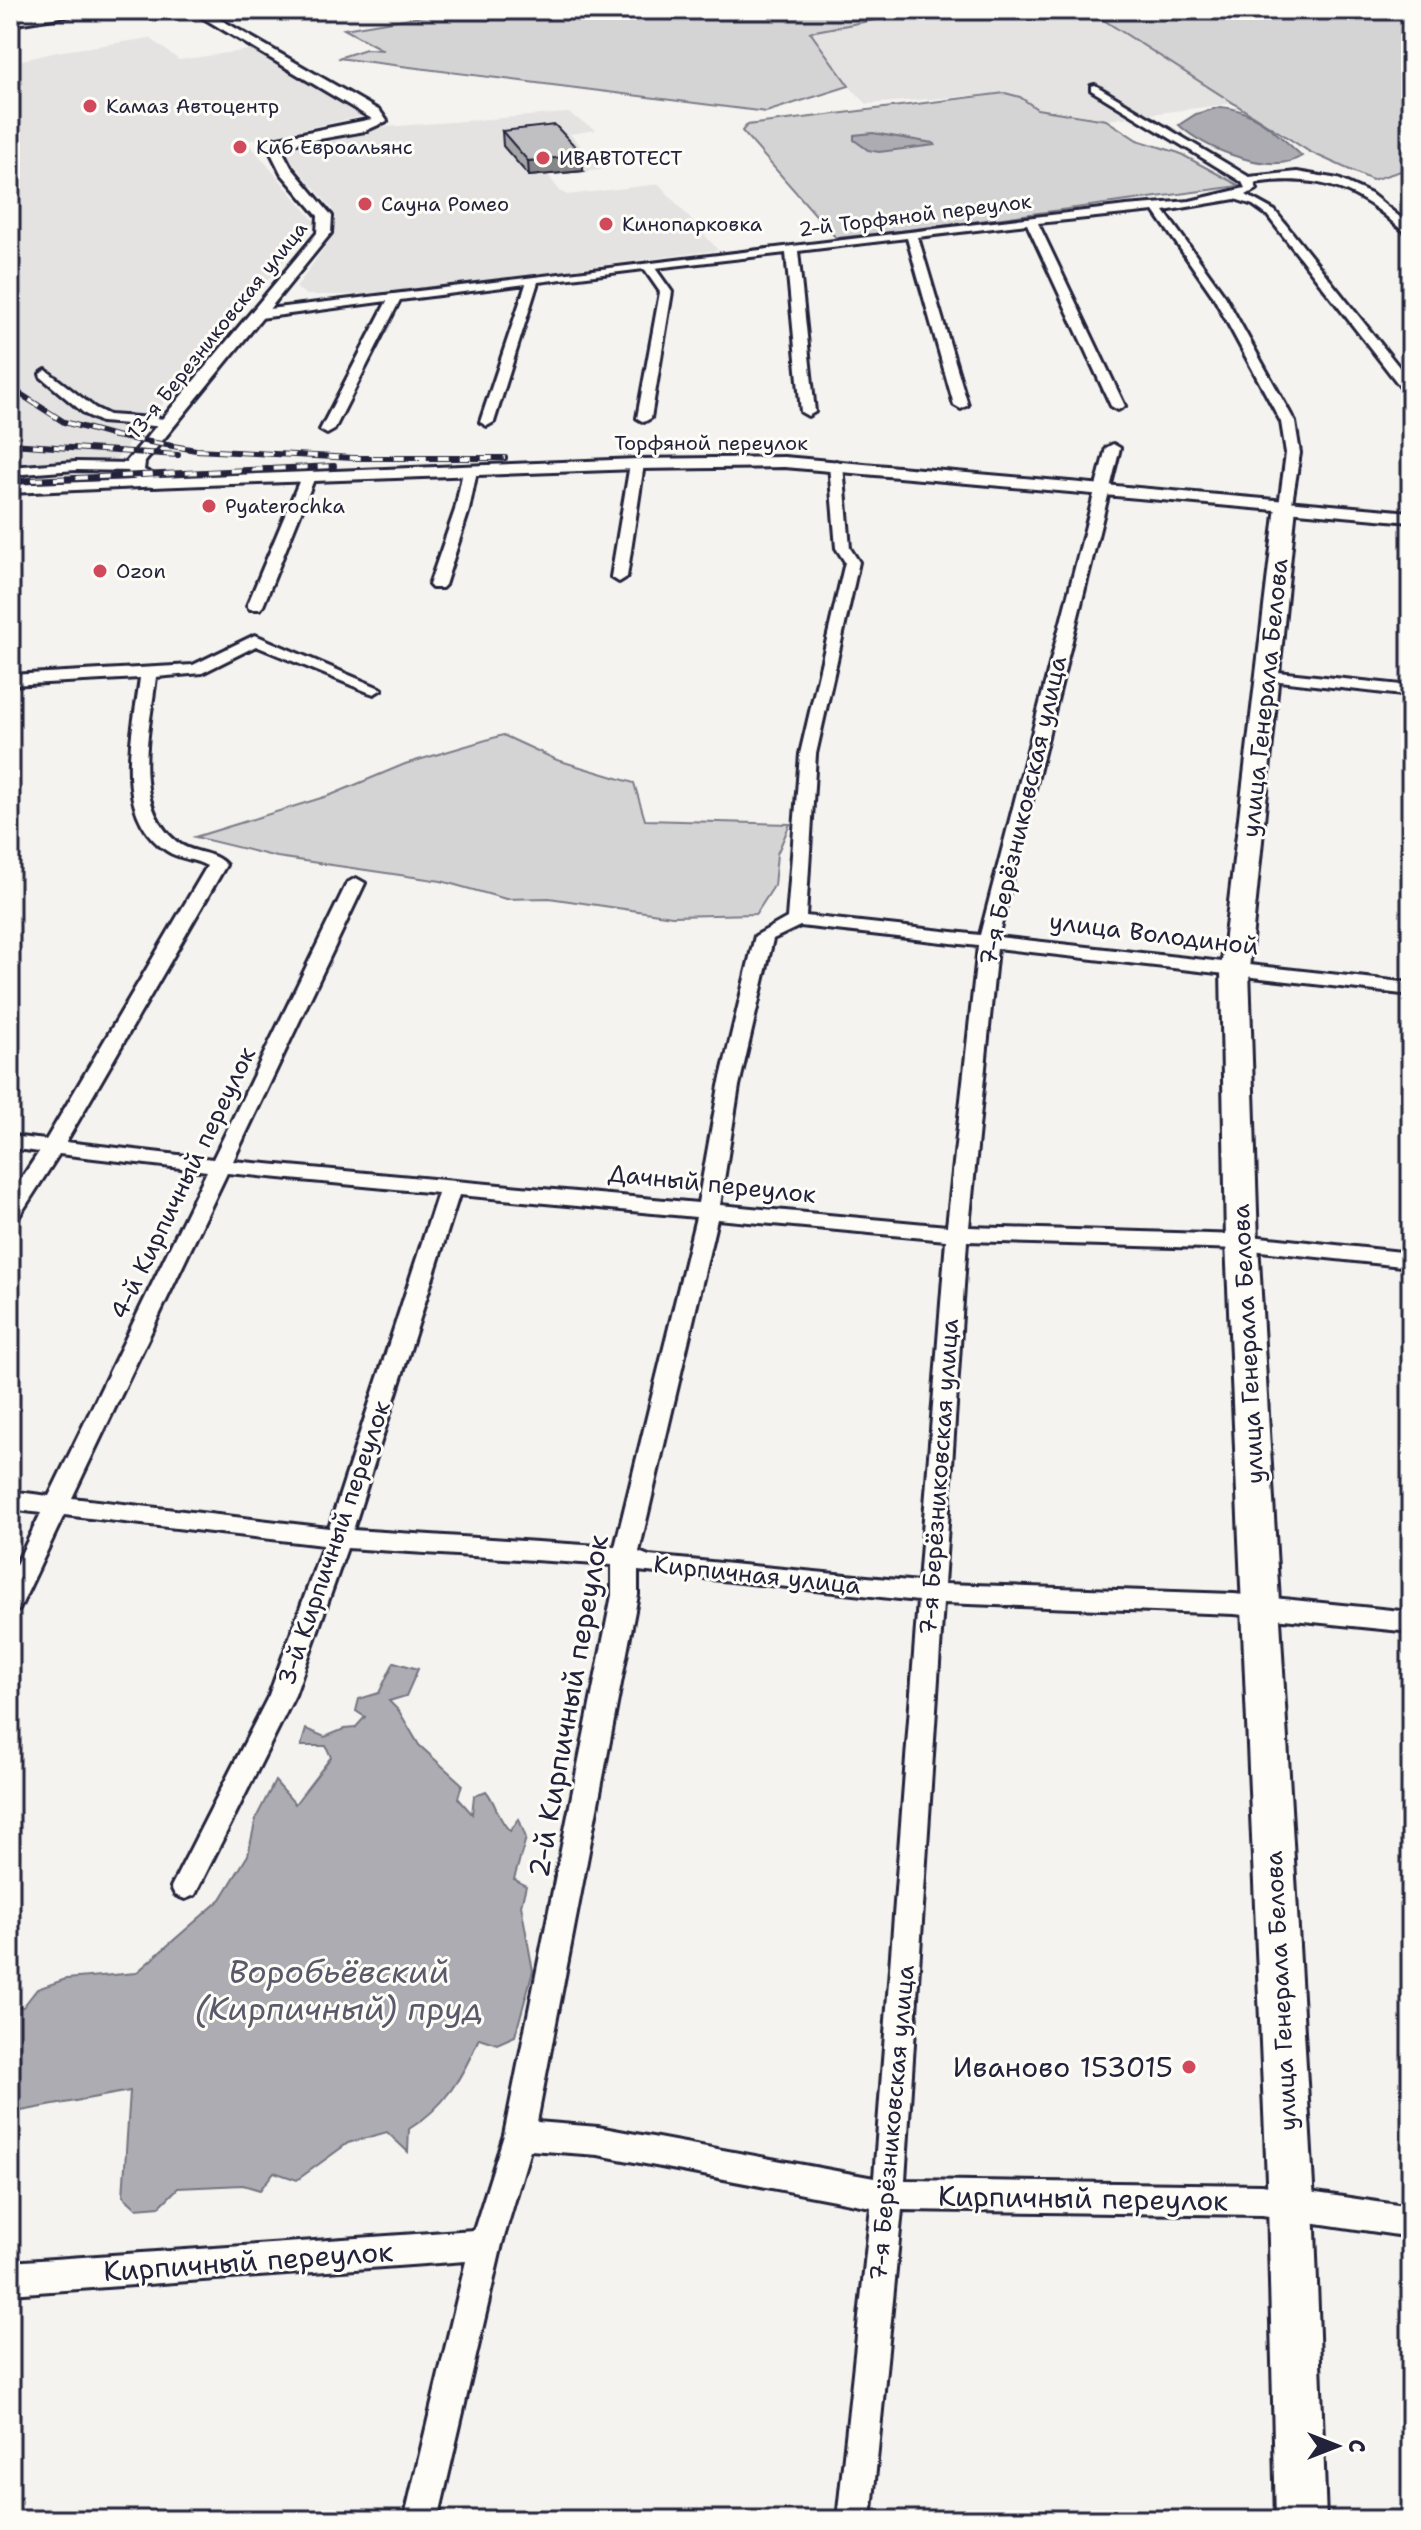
<svg xmlns="http://www.w3.org/2000/svg" width="1421" height="2530" viewBox="0 0 1421 2530" font-family="'Shantell Sans',sans-serif">
<style>
.built{fill:#e4e3e2}
.green{fill:#d5d4d5;stroke:#7c7b88;stroke-width:2}
.water{fill:#acacb2;stroke:#757582;stroke-width:2}
.lines{fill:none;stroke-linecap:round;stroke-linejoin:round}
.minor-casing{stroke:#22223b;stroke-width:6}
.tertiary-casing{stroke:#22223b;stroke-width:6}
.secondary-casing{stroke:#22223b;stroke-width:6}
.primary-casing{stroke:#22223b;stroke-width:6}
.minor{fill:#fdfcf7;fill-rule:evenodd}
.tertiary{fill:#fdfcf7;fill-rule:evenodd}
.secondary{fill:#fdfcf7;fill-rule:evenodd}
.primary{fill:#fdfcf7;fill-rule:evenodd}
.rail-casing{stroke:#22223b;stroke-width:6}
.rail{stroke:#fdfcf7;stroke-width:4;stroke-dasharray:11;stroke-linecap:butt}
.wall{fill:#a5a4a7;stroke:#22223b;stroke-width:2}
.shaded-wall{fill:#868688;stroke:#22223b;stroke-width:2}
.building{fill:#c0bfc2;stroke:#22223b;stroke-width:2}
.poi-dot{fill:#d1495b;stroke:#fdfcf7;stroke-width:3}
.labels{text-anchor:middle;dominant-baseline:central;stroke-width:6;stroke-linejoin:round;paint-order:stroke}
.far-poi-label{font-size:20px;fill:#22223b;stroke:#fdfcf7;text-anchor:start}
.far-street-label{font-size:20px;fill:#22223b;stroke:#fdfcf7}
.street-label{font-size:24px;fill:#22223b;stroke:#fdfcf7}
.near-street-label{font-size:28px;fill:#22223b;stroke:#fdfcf7}
.near-poi-label{font-size:28px;fill:#22223b;stroke:#fdfcf7;text-anchor:end}
.near-water-label{font-size:32px;font-style:italic;fill:#59596b;stroke:#fdfcf7}
</style>
<rect width="100%" height="100%" fill="#f4f3ef"/>
<filter id="ink" filterUnits="userSpaceOnUse"><feTurbulence type="fractalNoise" baseFrequency=".0125" numOctaves="2"/><feDisplacementMap in="SourceGraphic" scale="16" xChannelSelector="R" yChannelSelector="G"/><feConvolveMatrix kernelMatrix="1 2 1 2 8 2 1 2 1" color-interpolation-filters="sRGB"/></filter>
<g filter="url(#ink)">
<path class="built" d="M 928,10 L 1011,10 L 1051,14 L 1088,11 L 1235,103 L 1106,120 L 1036,109 L 1020,97 L 1005,93 L 867,104 L 849,86 L 809,32 Z
M 150,38 L 179,60 L 256,49 L 368,115 L 247,141 L 316,223 L 115,460 L 10,466 L 10,63 L 57,52 Z
M 568,113 L 596,130 L 570,134 L 602,170 L 548,175 L 560,191 L 567,195 L 659,184 L 718,250 L 372,295 L 307,295 L 296,288 L 333,235 L 333,210 L 278,145 L 385,127 Z"/>
<path class="green" d="M 458,10 L 928,10 L 810,32 L 849,86 L 766,112 L 338,58 L 366,49 L 383,50 L 344,29 Z
M 1088,10 L 1411,10 L 1411,168 L 1372,180 L 1310,152 Z
M 1005,93 L 1020,97 L 1037,109 L 1106,120 L 1137,140 L 1179,153 L 1240,186 C 1106,203 972,224 836,238 L 742,131 L 747,125 Z
M 503,735 L 557,760 L 634,783 L 645,820 L 790,824 L 777,854 L 774,886 L 756,914 L 672,916 L 549,898 L 506,899 L 441,881 L 277,857 L 195,837 L 331,795 L 405,764 Z"/>
<path class="water" d="M 1220,107 C 1253,108 1279,135 1302,156 C 1271,176 1204,149 1179,125 L 1196,114 Z
M 873,133 L 933,143 L 935,145 L 879,152 L 868,150 L 854,140 L 854,135 Z
M 394,1662 L 418,1669 L 406,1696 L 389,1701 L 399,1711 L 419,1745 L 462,1784 L 458,1798 L 472,1814 L 474,1796 L 486,1791 C 497,1804 497,1819 510,1831 L 519,1819 L 526,1838 L 514,1879 L 526,1886 L 521,1905 L 533,1971 L 515,2036 L 497,2044 L 479,2038 C 463,2076 445,2107 409,2129 L 408,2152 L 387,2132 L 348,2143 L 297,2180 L 274,2172 L 260,2190 L 243,2185 L 178,2188 L 160,2206 L 136,2208 L 123,2196 L 130,2091 L 10,2113 L 10,2006 L 23,2007 L 37,1989 L 66,1979 L 136,1973 L 221,1899 L 248,1855 L 256,1818 L 275,1781 L 295,1804 L 331,1757 L 326,1746 L 301,1746 L 306,1729 L 325,1737 L 344,1729 L 355,1728 L 365,1717 L 356,1711 L 359,1699 L 379,1693 Z"/>
<g class="lines">
<g class="minor-casing">
<path id="minor" d="M 1095,85 L 1249,177 L 1297,172 L 1338,179 L 1371,194 L 1411,226 L 1411,235 C 1399,230 1389,217 1377,209 C 1339,181 1300,176 1254,183 L 1257,189 L 1246,195 L 1275,211 L 1411,382 L 1411,395 L 1406,394 L 1267,215 L 1253,205 L 1235,199 L 1164,211 L 1225,296 L 1295,422 L 1300,453 L 1291,509 L 1281,509 L 1279,506 L 1286,453 L 1281,422 L 1213,296 L 1154,211 L 1038,223 L 1125,406 L 1118,410 L 1111,406 L 1027,224 L 918,237 L 968,405 L 961,409 L 954,405 L 907,238 L 798,251 L 815,412 L 808,416 L 801,412 L 786,253 L 655,268 L 672,292 L 651,418 L 644,422 L 637,418 L 660,292 L 644,269 L 538,282 L 494,422 L 487,426 L 480,422 L 526,284 L 400,300 L 334,430 L 327,434 L 320,430 L 387,301 L 260,318 L 254,314 L 260,310 L 1126,206 L 1190,201 L 1245,188 L 1242,182 L 1091,90 L 1091,86 Z
M 46,370 L 95,408 L 109,415 L 167,419 L 174,423 L 167,427 L 101,422 L 85,414 L 41,377 L 40,374 Z
M 1113,444 L 1120,448 L 998,937 L 1411,983 L 1411,995 L 997,948 L 969,1227 L 1242,1235 L 1411,1253 L 1411,1267 L 1242,1249 L 967,1241 L 944,1584 L 1234,1594 L 1411,1612 L 1411,1632 L 1234,1614 L 943,1603 L 905,2180 L 1262,2185 L 1411,2207 L 1411,2237 L 1262,2215 L 902,2210 L 871,2520 L 837,2520 L 871,2207 L 598,2155 L 530,2150 L 502,2244 L 438,2520 L 404,2520 L 466,2261 L 10,2294 L 10,2262 L 474,2230 L 504,2135 L 612,1595 L 612,1565 L 347,1548 L 295,1695 L 195,1895 L 185,1899 L 175,1895 L 171,1887 L 269,1695 L 323,1545 L 64,1515 L 19,1610 L 10,1613 L 10,1577 L 41,1513 L 10,1509 L 10,1491 L 49,1496 L 207,1171 L 59,1154 L 18,1218 L 10,1220 L 10,1196 L 39,1152 L 10,1148 L 10,1136 L 46,1140 L 207,866 C 195,859 179,859 167,851 C 111,814 133,733 140,678 L 10,685 L 10,675 L 193,665 L 255,635 L 382,689 L 374,694 L 368,692 L 256,646 L 202,673 L 156,677 C 150,729 129,803 177,842 C 191,854 213,850 226,865 L 66,1142 L 213,1159 L 347,883 L 356,878 L 365,883 L 233,1161 L 698,1203 L 719,1086 L 755,936 L 787,918 L 800,754 L 845,562 L 836,548 L 829,465 L 836,461 L 843,465 L 850,548 L 859,562 L 816,754 L 806,916 L 980,935 L 1106,448 ZM 800,926 L 978,946 L 947,1226 L 720,1205 L 739,1086 L 773,939 ZM 227,1173 L 438,1193 L 329,1528 L 72,1498 ZM 459,1195 L 696,1217 L 615,1547 L 353,1530 ZM 717,1219 L 946,1240 L 919,1582 L 649,1556 L 639,1552 ZM 638,1571 L 918,1601 L 874,2178 L 598,2127 L 537,2122 L 638,1595 Z
M 637,460 L 644,464 L 627,577 L 619,582 L 611,577 L 630,464 Z
M 76,462 L 133,463 L 140,467 L 133,471 L 76,470 L 10,475 L 10,467 Z
M 470,467 L 477,471 L 469,510 L 445,585 L 442,588 L 432,588 L 429,585 L 455,510 L 463,471 Z
M 308,473 L 315,477 L 263,606 L 260,609 L 250,609 L 247,606 L 301,477 Z
M 158,479 L 165,483 L 163,486 L 10,493 L 10,485 Z
M 1268,671 L 1411,686 L 1411,696 L 1262,679 L 1262,673 Z"/>
</g>
<g class="tertiary-casing">
<path id="tertiary" d="M 190,10 L 204,10 L 380,111 L 387,121 L 365,131 L 280,146 L 291,167 L 332,216 L 331,233 L 145,462 L 144,470 L 160,478 L 637,459 L 784,457 L 1411,512 L 1411,522 L 784,467 L 637,469 L 152,487 L 129,477 L 127,461 L 317,233 L 318,216 L 281,173 L 266,143 L 273,139 L 372,119 Z"/>
</g>
<g class="secondary-casing">
<path id="secondary" d="M 1286,500 L 1296,506 L 1249,969 L 1258,1242 L 1314,2203 L 1326,2520 L 1276,2520 L 1268,2203 L 1226,1242 L 1221,969 L 1276,506 Z"/>
</g>
<g class="primary-casing">
<path id="primary" d="M 44,10 L 80,10 L 72,15 L 10,25 L 10,15 Z"/>
</g>
<use href="#minor" class="minor"/>
<use href="#tertiary" class="tertiary"/>
<use href="#secondary" class="secondary"/>
<use href="#primary" class="primary"/>
<g class="rail-casing">
<path id="rail" d="M 11,388 L 64,422 L 115,436 L 196,450 L 354,458 L 505,458
M 10,444 L 178,455
M 10,481 L 334,466"/>
</g>
<use href="#rail" class="rail"/>
</g>
<path class="wall" d="M 502,131 L 583,171 L 529,176 L 503,146 Z"/>
<path class="shaded-wall" d="M 583,155 L 583,171 L 529,176 L 528,161 Z"/>
<path class="building" d="M 555,125 L 583,155 L 528,161 L 502,131 Z"/>
</g>
<g class="poi-dot">
<circle cx="90" cy="106" r="8"/>
<circle cx="240" cy="147" r="8"/>
<circle cx="543" cy="158" r="8"/>
<circle cx="365" cy="204" r="8"/>
<circle cx="606" cy="224" r="8"/>
<circle cx="209" cy="506" r="8"/>
<circle cx="100" cy="571" r="8"/>
<circle cx="1189" cy="2067" r="8"/>
</g>
<g class="labels">
<g class="far-poi-label">
<text x="106" y="106">Камаз Автоцентр</text>
<text x="256" y="147">Киб Евроальянс</text>
<text x="559" y="158">ИВАВТОТЕСТ</text>
<text x="381" y="204">Сауна Ромео</text>
<text x="622" y="224">Кинопарковка</text>
<text x="225" y="506">Pyaterochka</text>
<text x="116" y="571">Ozon</text>
</g>
<g class="far-street-label">
<text transform="translate(915 215) rotate(-7)">2-й Торфяной переулок</text>
<text transform="translate(217 330) rotate(-51)">13-я Березниковская улица</text>
<text x="711" y="443">Торфяной переулок</text>
</g>
<g class="street-label">
<text transform="translate(1265 698) rotate(-84)">улица Генерала Белова</text>
<text transform="translate(1023 811) rotate(-77)">7-я Берёзниковская улица</text>
<text transform="translate(1154 934) rotate(7)">улица Володиной</text>
<text transform="translate(183 1183) rotate(-64)">4-й Кирпичный переулок</text>
<text transform="translate(712 1184) rotate(6)">Дачный переулок</text>
<text transform="translate(1248 1344) rotate(-93)">улица Генерала Белова</text>
<text transform="translate(939 1477) rotate(-86)">7-я Берёзниковская улица</text>
<text transform="translate(334 1543) rotate(-71)">3-й Кирпичный переулок</text>
<text transform="translate(757 1575) rotate(6)">Кирпичная улица</text>
<text transform="translate(1281 1991) rotate(-93)">улица Генерала Белова</text>
<text transform="translate(892 2123) rotate(-85)">7-я Берёзниковская улица</text>
</g>
<g class="near-street-label">
<text transform="translate(568 1706) rotate(-80)">2-й Кирпичный переулок</text>
<text transform="translate(1083 2198) rotate(1)">Кирпичный переулок</text>
<text transform="translate(248 2261) rotate(-4)">Кирпичный переулок</text>
</g>
<g class="near-poi-label">
<text x="1173" y="2067">Иваново 153015</text>
</g>
<g class="near-water-label">
<text x="339" y="1971">Воробьёвский<tspan x="339" dy="37">(Кирпичный) пруд</tspan></text>
</g>
</g>
<rect width="1421" height="2530" fill="none" stroke="#fdfcf7" stroke-width="40"/>
<rect x="20" y="20" width="1381" height="2490" fill="none" stroke="#22223b" stroke-width="3" filter="url(#ink)"/>
<g transform="translate(1337 2446) rotate(90)" stroke="#fdfcf7" stroke-width="6" paint-order="stroke">
<path d="M0-6L14 30L0 20L-14 30Z" fill="#22223b"/>
<text y="-12" font-size="22" font-weight="bold" text-anchor="middle" fill="#22223b">С</text>
</g>
</svg>
